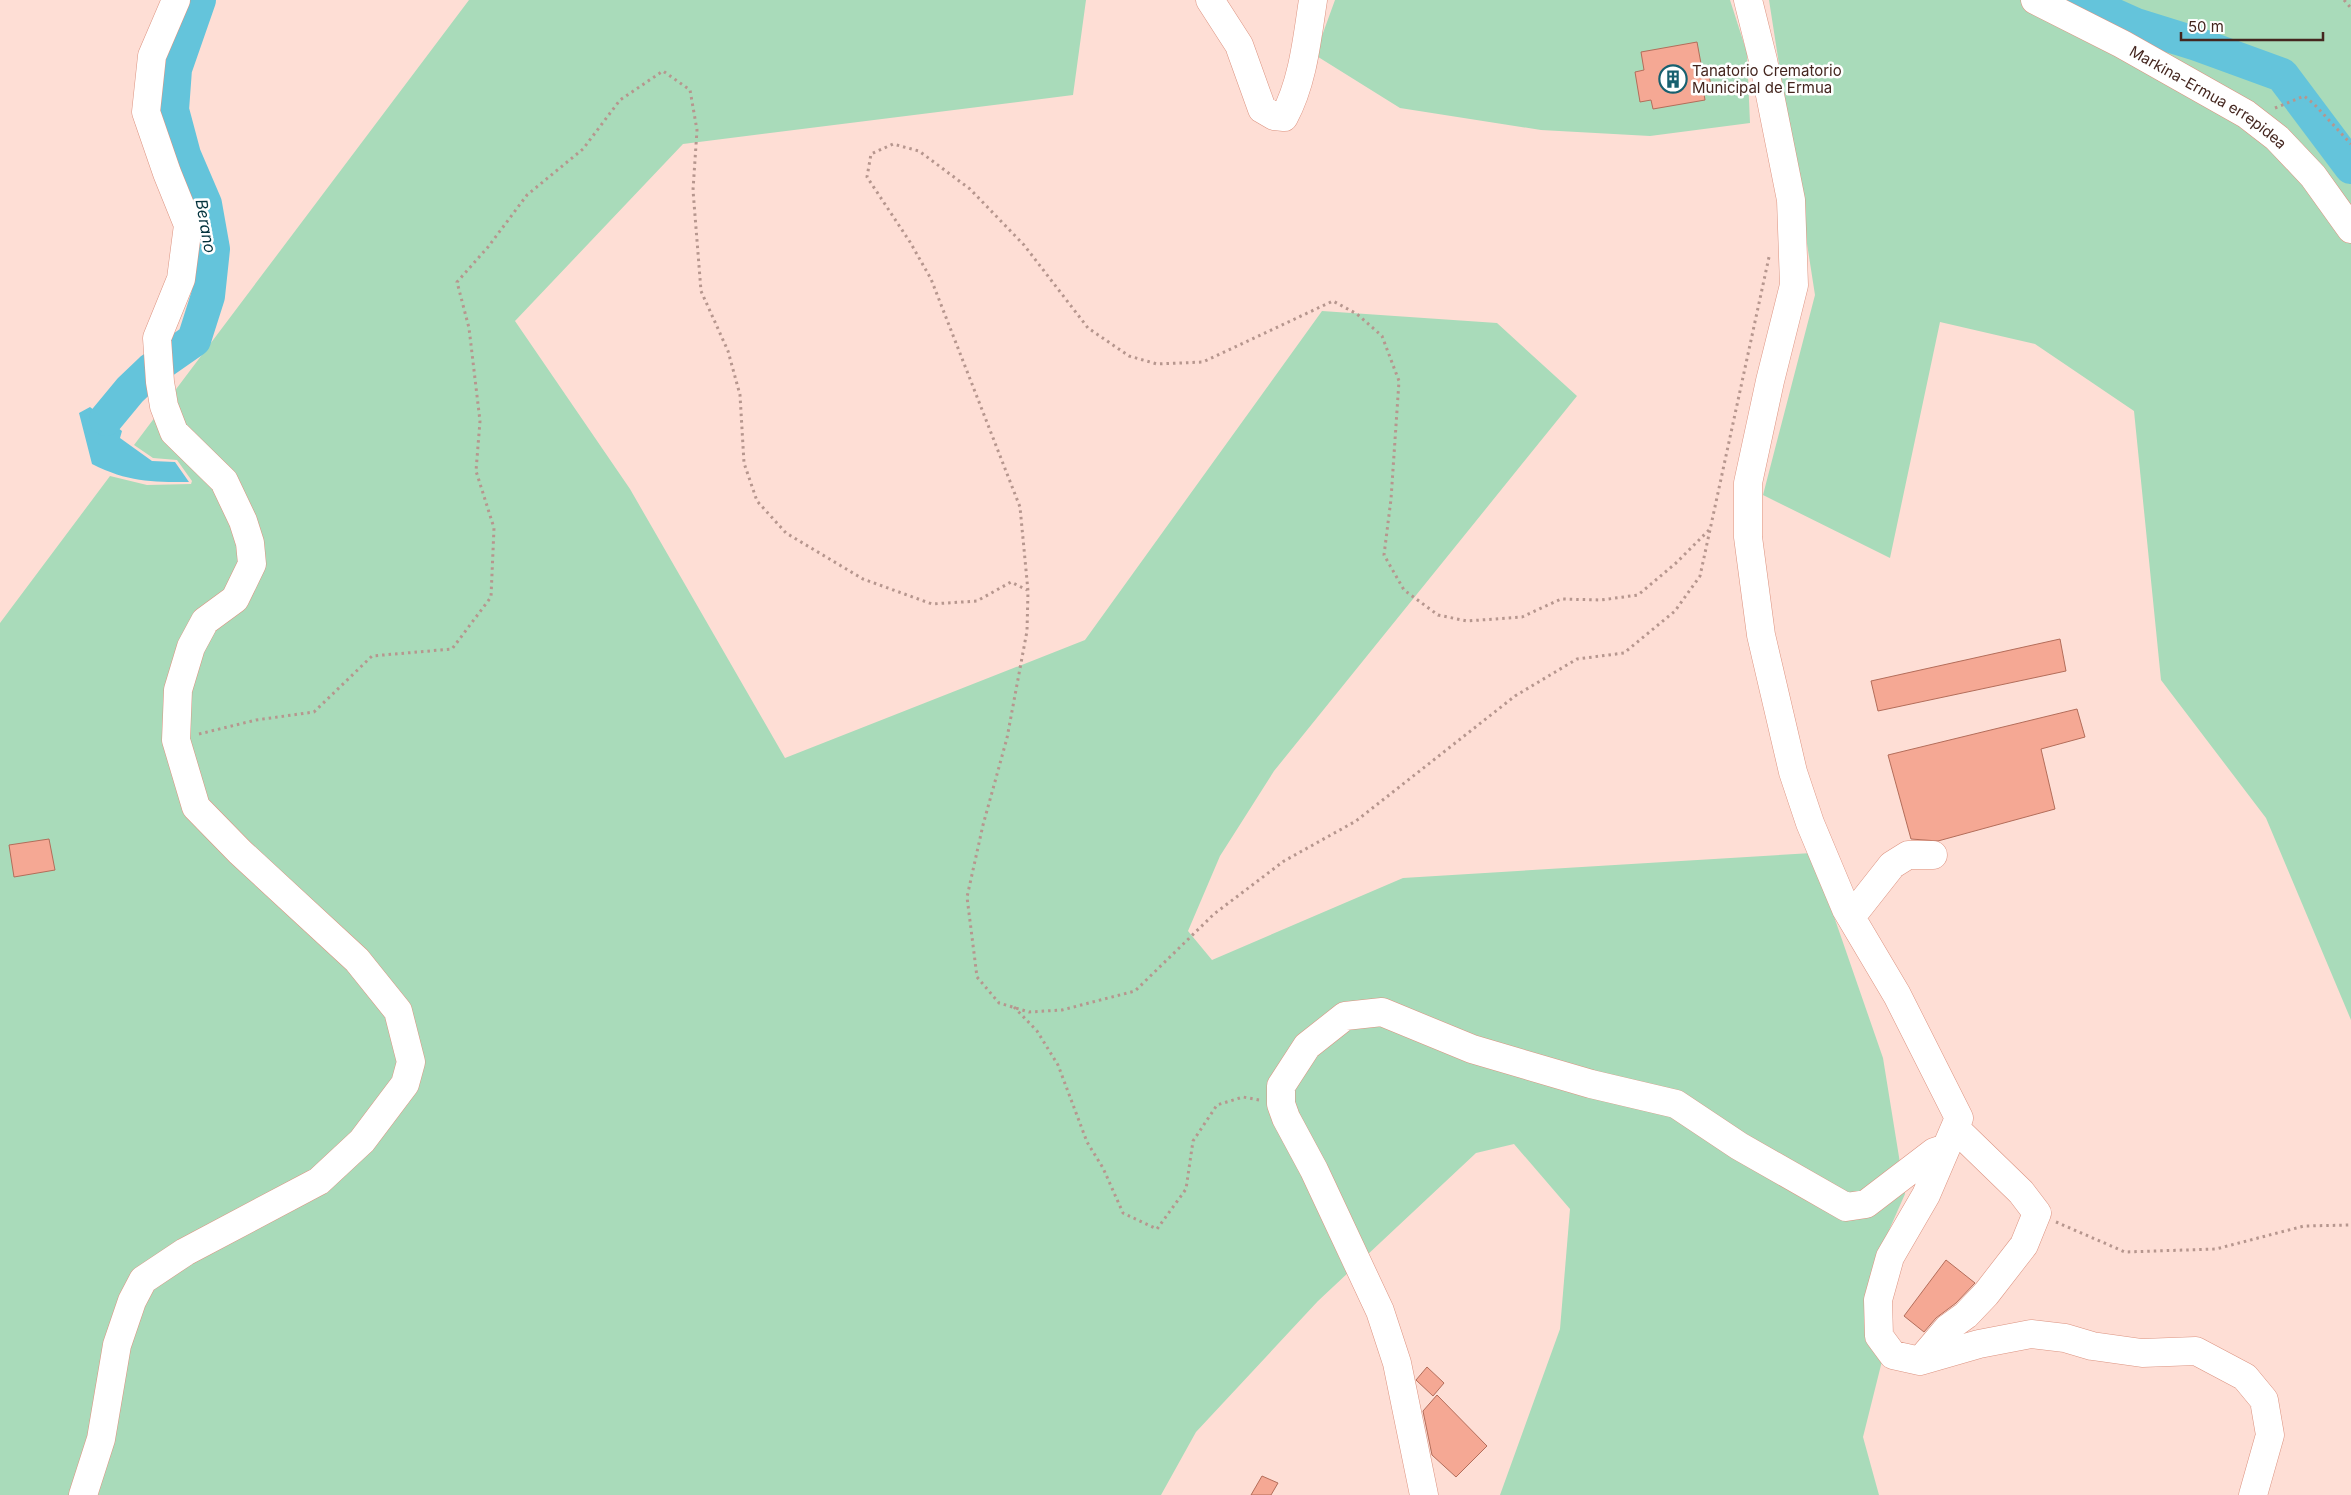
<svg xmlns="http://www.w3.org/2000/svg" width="2351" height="1495" viewBox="0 0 2351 1495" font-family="Inter,sans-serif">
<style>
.green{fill:#a9dbba}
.water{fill:#64c4db}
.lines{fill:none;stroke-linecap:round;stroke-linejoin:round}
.river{stroke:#64c4db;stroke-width:34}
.building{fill:#f5a894;stroke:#b36d5a}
.minor-casing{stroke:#dc9380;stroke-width:29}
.major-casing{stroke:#dc9380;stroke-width:29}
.path{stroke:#b6968e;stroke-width:3;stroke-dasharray:2.5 4;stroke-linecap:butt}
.minor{stroke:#fff;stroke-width:28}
.major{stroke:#fff;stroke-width:28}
.labels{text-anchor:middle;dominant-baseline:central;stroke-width:5;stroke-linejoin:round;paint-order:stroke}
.poi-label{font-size:15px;fill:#44261f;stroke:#fff;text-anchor:start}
.street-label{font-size:15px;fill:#44261f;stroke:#fff}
.water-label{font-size:16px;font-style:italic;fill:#04333d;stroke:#fff}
</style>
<rect width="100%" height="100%" fill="#feded5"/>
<path class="green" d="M 469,0 L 1086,0 L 1073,95 L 683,144 L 515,321 L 630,489 L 785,758 L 1085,640 L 1322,311 L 1497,323 L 1577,396 L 1274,771 L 1220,856 L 1188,931 L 1212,960 L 1403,878 L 1812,853 L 1883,1058 L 1905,1194 L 1886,1237 L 1883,1357 L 1863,1437 L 1879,1495 L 1500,1495 L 1560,1329 L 1570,1209 L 1514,1144 L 1476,1153 L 1318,1301 L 1196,1432 L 1161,1495 L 0,1495 L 0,623 L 110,476 L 147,485 L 191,484 L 192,481 L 177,460 L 153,458 L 134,445 Z
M 1335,0 L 1730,0 L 1747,53 L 1750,123 L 1650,136 L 1541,130 L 1400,108 L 1315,55 Z
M 1769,0 L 2351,0 L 2351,1020 L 2266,818 L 2161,680 L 2134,411 L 2035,344 L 1940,322 L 1890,558 L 1763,495 L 1815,295 Z"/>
<path class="water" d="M 90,407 L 122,431 L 120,438 L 152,461 L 175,462 L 189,482 C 150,482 128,482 92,464 L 79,413 Z"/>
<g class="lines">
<path class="river" d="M 2080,0 L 2136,25 L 2197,44 L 2282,75 L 2351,167
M 106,419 L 130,390 L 151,370 L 194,340 L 208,296 L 213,249 L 205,204 L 184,155 L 172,110 L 175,69 L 199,0"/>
</g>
<path class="building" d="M 1697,42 L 1702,69 L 1708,68 L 1711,87 L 1703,88 L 1705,100 L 1653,109 L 1651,100 L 1640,102 L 1635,72 L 1644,70 L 1641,52 Z
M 2060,639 L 2066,671 L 1878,711 L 1871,681 Z
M 2077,709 L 2085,737 L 2041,749 L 2055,809 L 1938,841 L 1911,839 L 1888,755 Z
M 49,839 L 55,870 L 14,877 L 9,845 Z
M 1946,1260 L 1975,1283 L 1956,1303 L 1936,1318 L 1924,1332 L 1904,1316 Z
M 1427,1367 L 1444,1383 L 1433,1396 L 1416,1380 Z
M 1437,1395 L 1487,1446 L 1456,1477 L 1432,1455 L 1423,1411 Z
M 1262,1476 L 1278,1483 L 1271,1495 L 1251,1495 Z"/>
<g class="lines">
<g class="minor-casing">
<path id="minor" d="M 1210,0 L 1239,45 L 1262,109 L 1274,116 L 1284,117 C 1303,82 1307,39 1313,0
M 1748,0 L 1763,60 L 1791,200 L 1794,285 L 1770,381 L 1748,483 L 1748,537 L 1761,635 L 1793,772 L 1810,823 L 1846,909 L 1897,995 L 1959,1118 L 1926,1195 L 1890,1257 L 1878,1300 L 1879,1336 L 1893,1355 L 1920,1361 L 1979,1344 L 2031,1334 L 2065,1338 L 2092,1346 L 2142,1353 L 2196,1351 L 2245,1377 L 2264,1400 L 2270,1435 L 2253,1495
M 1851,917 L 1892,865 L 1908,855 L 1933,855
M 1920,1361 L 1948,1328 L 1966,1315 L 1986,1294 L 2024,1245 L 2037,1213 L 2021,1192 L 1955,1128
M 83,1495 L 101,1439 L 117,1345 L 132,1301 L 143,1280 L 185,1252 L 319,1181 L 362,1141 L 405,1084 L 411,1062 L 398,1011 L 357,960 L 240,852 L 196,807 L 176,740 L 178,690 L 191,647 L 205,621 L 235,599 L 252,564 L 250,543 L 243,521 L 224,481 L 174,432 L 164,406 L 160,382 L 157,338 L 181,279 L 188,225 L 167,173 L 146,112 L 152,56 L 176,0
M 1424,1495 L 1397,1363 L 1380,1311 L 1314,1170 L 1286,1118 L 1281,1104 L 1281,1086 L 1307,1046 L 1345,1016 L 1382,1012 L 1472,1049 L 1591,1084 L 1676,1104 L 1739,1146 L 1846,1207 L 1866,1204 L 1934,1152 L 1946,1148"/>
</g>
<g class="major-casing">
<g id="major">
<path id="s1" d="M 2035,0 L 2122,44 L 2246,114 L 2277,138 L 2313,176 L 2351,229"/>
</g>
</g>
<path class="path" d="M 2344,0 L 2351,8
M 2275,108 L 2304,96 L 2314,104 L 2351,144
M 1709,530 L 1676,563 L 1638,595 L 1601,600 L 1561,599 L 1522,617 L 1467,621 L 1438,615 L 1404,590 L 1384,555 L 1391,499 L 1399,381 L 1382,336 L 1357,314 L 1333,301 L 1203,362 L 1157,364 L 1129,356 L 1088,328 L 1024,245 L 970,189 L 919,151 L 893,144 L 871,154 L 867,177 L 910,242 L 931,279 L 1020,507 L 1028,591 L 1027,631 L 1007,738 L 983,825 L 967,897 L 977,977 L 999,1003 L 1029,1012 L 1062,1010 L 1135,991 L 1214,914 L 1284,861 L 1356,821 L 1515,696 L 1577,659 L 1624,653 L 1675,611 L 1700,576 L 1769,257
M 199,734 L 256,720 L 314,712 L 372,656 L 452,649 L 491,597 L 494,528 L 476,471 L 480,421 L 469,328 L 457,282 L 488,247 L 527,195 L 583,149 L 620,100 L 663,71 L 690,90 L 697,130 L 693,190 L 701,291 L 728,351 L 740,395 L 744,463 L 757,501 L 786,533 L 863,579 L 932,604 L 977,601 L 1011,582 L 1027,590
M 1014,1007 L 1037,1031 L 1058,1065 L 1087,1142 L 1103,1168 L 1123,1213 L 1157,1229 L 1186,1189 L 1193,1141 L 1217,1105 L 1243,1097 L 1259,1100
M 2056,1222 L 2125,1252 L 2216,1249 L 2304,1226 L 2351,1225"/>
<use href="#minor" class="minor"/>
<use href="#major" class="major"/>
</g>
<defs>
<g id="building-ring" transform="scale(1.4375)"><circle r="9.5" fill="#fff" stroke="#17606f" stroke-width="1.5"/><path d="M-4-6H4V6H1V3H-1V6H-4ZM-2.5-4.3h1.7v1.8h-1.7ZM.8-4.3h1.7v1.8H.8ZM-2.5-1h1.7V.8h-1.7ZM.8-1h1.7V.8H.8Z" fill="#17606f"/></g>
</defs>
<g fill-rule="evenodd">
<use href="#building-ring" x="1673" y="79"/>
</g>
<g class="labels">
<g class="poi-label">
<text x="1692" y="70">Tanatorio Crematorio<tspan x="1692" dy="17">Municipal de Ermua</tspan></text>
</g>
<g class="street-label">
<text stroke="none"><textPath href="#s1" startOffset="199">Markina-Ermua errepidea</textPath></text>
</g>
<g class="water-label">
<text transform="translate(206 226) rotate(80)">Berano</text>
</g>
</g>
<path d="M2181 32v8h142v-8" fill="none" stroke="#44261f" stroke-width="2.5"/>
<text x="2188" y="32" font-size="15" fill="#44261f" stroke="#ffffff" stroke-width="4" paint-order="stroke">50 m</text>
</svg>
